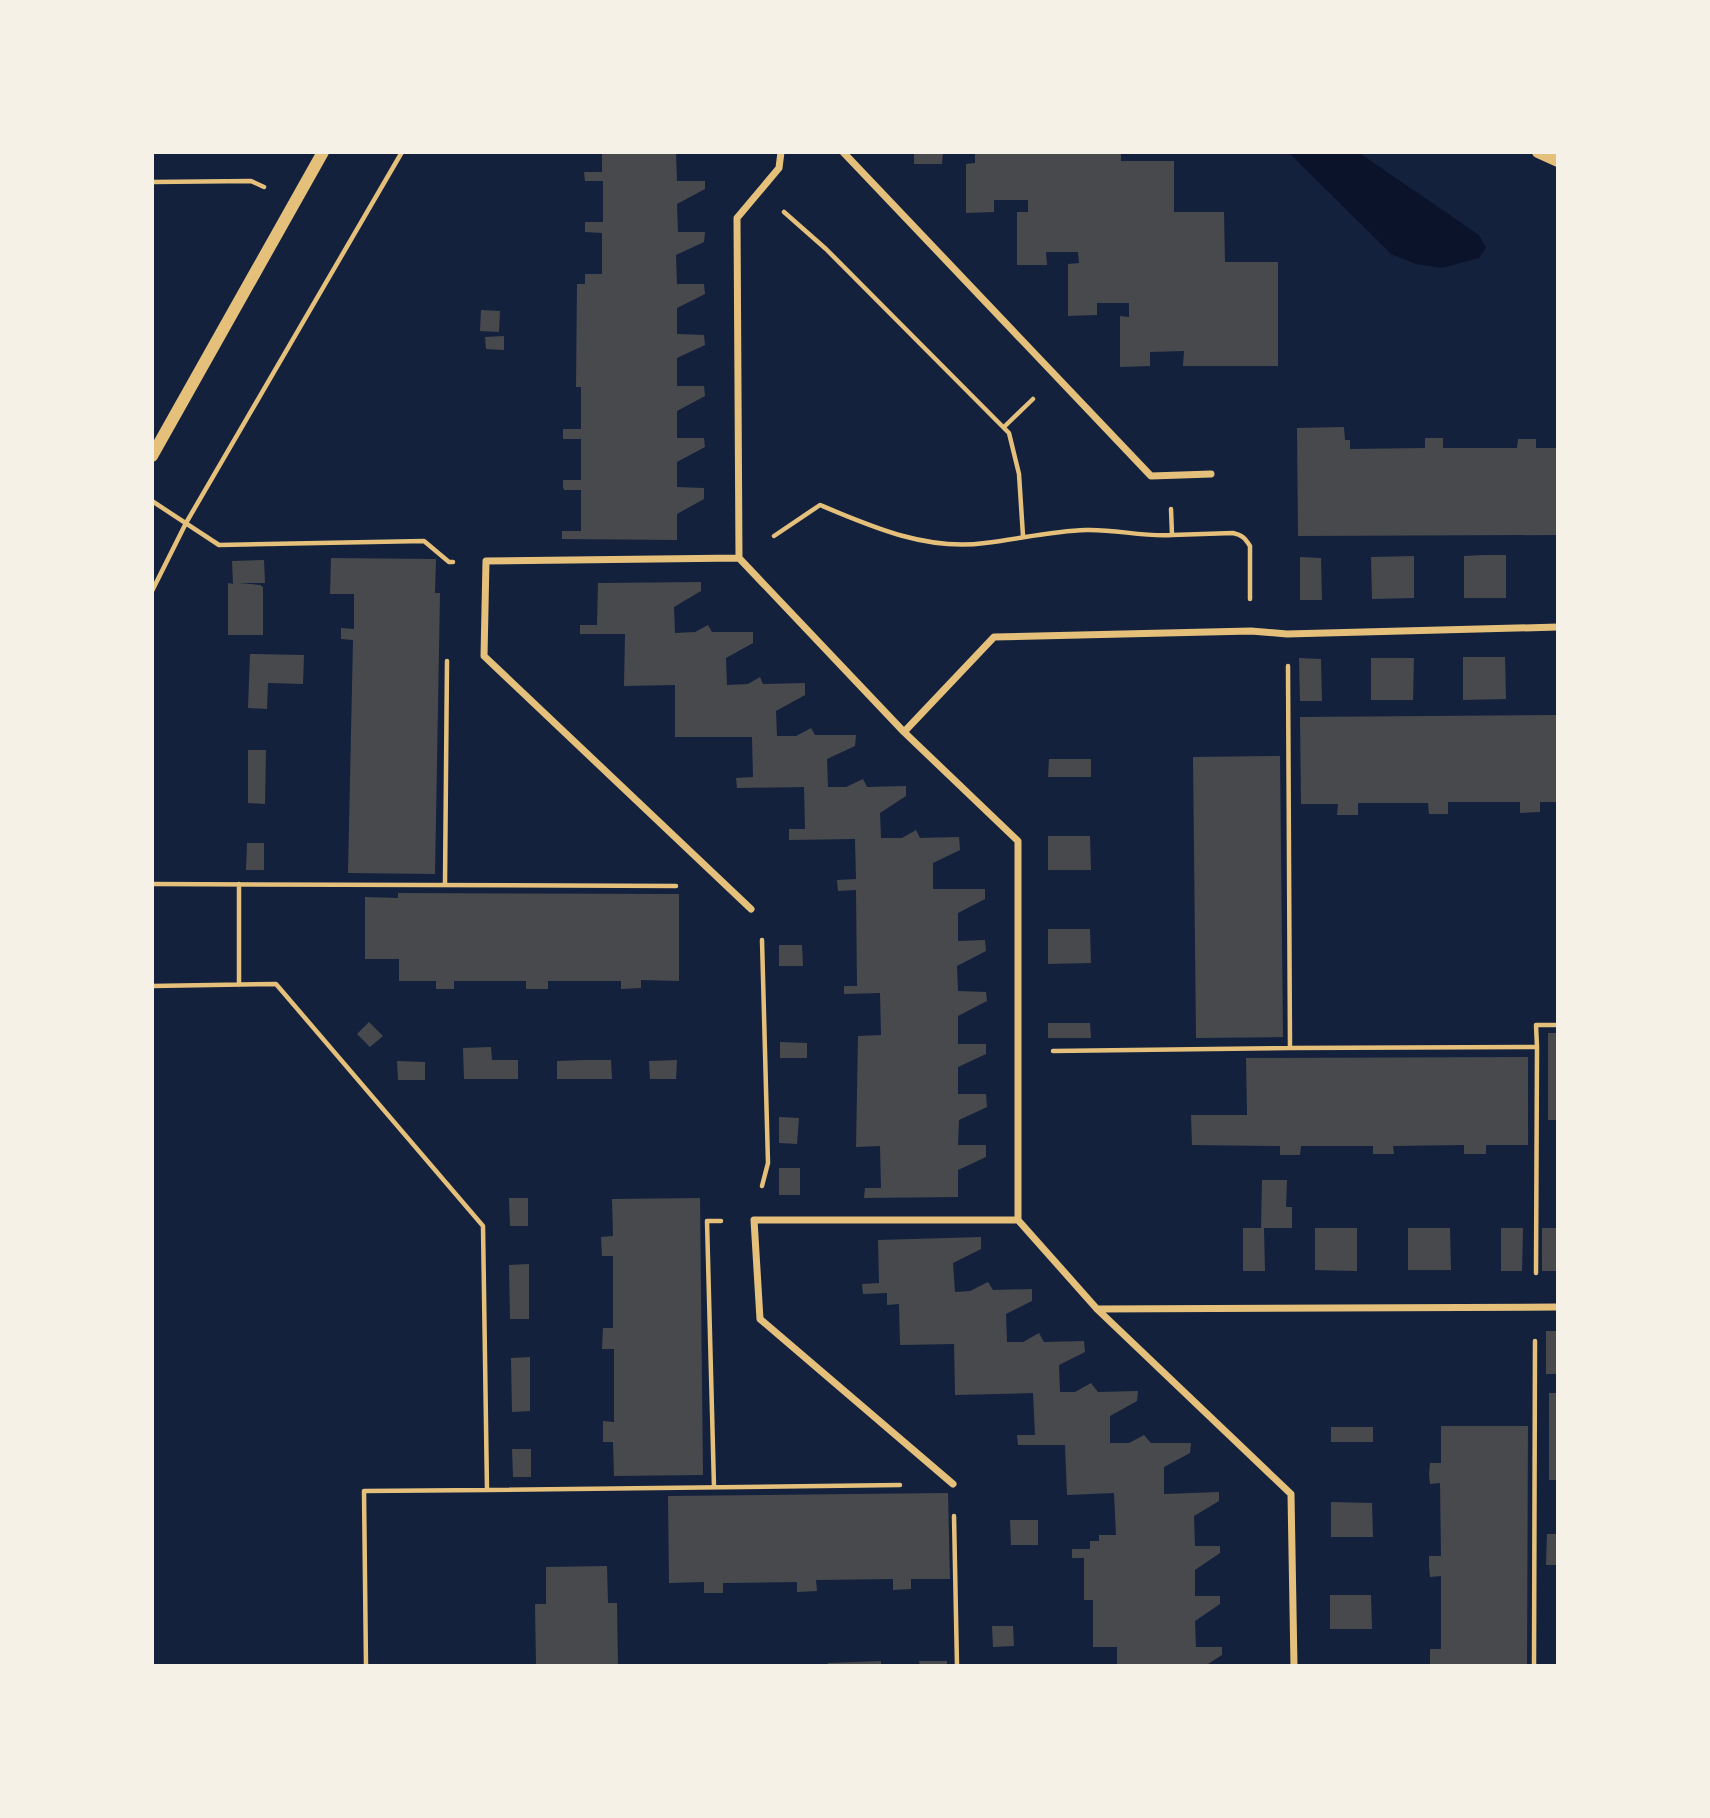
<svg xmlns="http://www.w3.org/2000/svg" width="1710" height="1818" viewBox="0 0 1710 1818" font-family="'Public Sans',sans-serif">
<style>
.water{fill:#0b132b}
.building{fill:#48494c}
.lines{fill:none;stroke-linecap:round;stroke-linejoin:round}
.path{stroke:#e5c07b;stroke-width:4.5}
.minor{stroke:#e5c07b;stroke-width:7}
.tertiary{stroke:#e5c07b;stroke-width:12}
</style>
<rect width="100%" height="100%" fill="#14213d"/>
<path class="water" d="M 1288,152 L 1358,152 L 1479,235 L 1486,248 L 1479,258 L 1442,268 L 1416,264 L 1391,254 Z"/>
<path class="building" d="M 602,152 L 676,152 L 677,181 L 705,181 L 705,189 L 677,204 L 678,232 L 705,232 L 704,242 L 676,255 L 677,284 L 704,284 L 705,294 L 677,308 L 677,334 L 704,335 L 705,345 L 677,358 L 677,386 L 704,386 L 705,396 L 677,411 L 677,438 L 704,438 L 705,447 L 677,462 L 677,487 L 704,488 L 704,499 L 677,514 L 677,540 L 562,539 L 562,531 L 581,531 L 581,490 L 564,490 L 563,487 L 563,480 L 581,480 L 581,439 L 563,439 L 563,429 L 581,429 L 581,387 L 576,387 L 577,284 L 585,284 L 585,274 L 602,274 L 602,233 L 585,232 L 585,222 L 603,222 L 603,181 L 585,181 L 584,172 L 602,172 Z
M 914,152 L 943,152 L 942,164 L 914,164 Z
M 975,152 L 1121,152 L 1121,161 L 1174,161 L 1174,212 L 1224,212 L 1225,262 L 1278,262 L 1278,366 L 1183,366 L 1184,351 L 1150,352 L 1150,366 L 1120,367 L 1120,316 L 1129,317 L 1129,303 L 1097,303 L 1097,315 L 1068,316 L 1068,264 L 1079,263 L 1078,252 L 1046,252 L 1047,265 L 1017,265 L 1017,212 L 1028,212 L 1028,200 L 994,200 L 994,212 L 966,213 L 966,164 L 975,163 Z
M 481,310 L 500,311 L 499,332 L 480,331 Z
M 504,336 L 504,350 L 486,349 L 485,337 Z
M 1344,427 L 1345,440 L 1350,440 L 1350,449 L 1425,448 L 1425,438 L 1443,438 L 1443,448 L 1517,448 L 1518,439 L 1536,439 L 1536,448 L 1558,448 L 1558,535 L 1298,536 L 1297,428 Z
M 1483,555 L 1506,555 L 1506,598 L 1464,598 L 1464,556 Z
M 1414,556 L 1414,598 L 1372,599 L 1371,557 Z
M 1300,557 L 1321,558 L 1322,600 L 1300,600 Z
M 331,558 L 436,559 L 435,593 L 440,593 L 435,874 L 348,873 L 353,640 L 341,639 L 341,628 L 354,629 L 354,594 L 330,594 Z
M 264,560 L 265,583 L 239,583 L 260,585 L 263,587 L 263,635 L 228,635 L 228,583 L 233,584 L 232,561 Z
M 701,582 L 701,591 L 674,607 L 675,633 L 695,632 L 708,625 L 712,632 L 753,632 L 753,643 L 726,658 L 727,685 L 748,684 L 760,677 L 763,684 L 805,683 L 805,695 L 776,711 L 777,736 L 796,736 L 811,728 L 815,735 L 856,735 L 855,746 L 827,759 L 828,787 L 846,787 L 863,779 L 867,787 L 906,786 L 906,796 L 880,813 L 881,838 L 902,838 L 916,830 L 920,838 L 959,837 L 960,850 L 933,863 L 933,889 L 985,889 L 985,899 L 958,913 L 958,941 L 985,940 L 986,951 L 957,966 L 958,991 L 986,992 L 987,1001 L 958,1016 L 958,1044 L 986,1044 L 986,1054 L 958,1067 L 958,1094 L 986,1094 L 987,1107 L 959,1120 L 958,1145 L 986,1145 L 986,1157 L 958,1170 L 958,1197 L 864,1198 L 865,1188 L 881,1188 L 880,1146 L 856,1147 L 858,1036 L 881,1035 L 880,993 L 844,994 L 844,986 L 857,986 L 856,890 L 838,891 L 837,880 L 856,879 L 855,839 L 789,840 L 789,829 L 805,829 L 804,787 L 737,788 L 736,778 L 753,777 L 752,737 L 675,737 L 675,685 L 624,686 L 625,634 L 580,634 L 580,625 L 597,625 L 598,583 Z
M 250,654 L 304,655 L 303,684 L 268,683 L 267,709 L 248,708 Z
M 1463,657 L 1505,657 L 1506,699 L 1463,700 Z
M 1299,658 L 1321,659 L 1322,701 L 1300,701 Z
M 1371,658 L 1414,658 L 1413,700 L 1371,700 Z
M 1558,715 L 1558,802 L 1540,802 L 1540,812 L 1520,813 L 1520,802 L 1448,802 L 1448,814 L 1429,814 L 1428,803 L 1358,803 L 1358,815 L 1337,815 L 1338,804 L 1301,804 L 1300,717 Z
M 248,750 L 266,750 L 265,804 L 248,803 Z
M 1280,756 L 1283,1037 L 1196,1038 L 1193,757 Z
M 1049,759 L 1091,759 L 1091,777 L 1048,777 Z
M 1048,836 L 1090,836 L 1091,870 L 1048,870 Z
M 247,843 L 264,843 L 264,870 L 246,870 Z
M 398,893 L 679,894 L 679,981 L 641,980 L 641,988 L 621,989 L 621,981 L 548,981 L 548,989 L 526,989 L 526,981 L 454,981 L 454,989 L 436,989 L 436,981 L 399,981 L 399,959 L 365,959 L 365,897 L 398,898 Z
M 1048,929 L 1090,929 L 1091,963 L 1048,964 Z
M 779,945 L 802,945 L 803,966 L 779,966 Z
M 369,1022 L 383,1036 L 370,1047 L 357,1034 Z
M 1048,1023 L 1090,1023 L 1091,1038 L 1048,1038 Z
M 1548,1033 L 1558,1033 L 1558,1120 L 1548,1120 Z
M 780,1042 L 807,1043 L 807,1058 L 780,1058 Z
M 491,1047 L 492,1060 L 518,1060 L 518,1079 L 464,1079 L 463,1048 Z
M 1528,1057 L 1528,1145 L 1486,1145 L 1486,1154 L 1464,1154 L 1464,1145 L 1393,1146 L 1394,1154 L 1373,1154 L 1373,1146 L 1301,1146 L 1300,1155 L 1280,1155 L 1280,1146 L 1192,1145 L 1191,1115 L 1247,1115 L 1246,1058 Z
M 585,1060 L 611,1060 L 612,1079 L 557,1079 L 557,1061 Z
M 677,1060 L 676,1079 L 650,1079 L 649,1061 Z
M 397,1061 L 425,1062 L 425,1080 L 398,1080 Z
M 779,1117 L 799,1118 L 797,1144 L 779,1143 Z
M 779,1168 L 800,1168 L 800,1195 L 779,1195 Z
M 1262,1180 L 1287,1180 L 1286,1207 L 1292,1207 L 1292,1228 L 1264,1228 L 1265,1271 L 1243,1271 L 1243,1228 L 1261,1228 Z
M 509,1198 L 528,1198 L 528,1226 L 510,1226 Z
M 700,1198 L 703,1475 L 614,1476 L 613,1442 L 603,1442 L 603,1421 L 614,1422 L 614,1349 L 602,1349 L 603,1328 L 613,1328 L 613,1256 L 602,1256 L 601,1237 L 613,1236 L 612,1199 Z
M 1315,1228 L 1357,1228 L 1357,1271 L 1315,1270 Z
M 1408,1228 L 1450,1228 L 1451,1270 L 1408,1270 Z
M 1501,1228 L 1523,1228 L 1522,1271 L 1501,1271 Z
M 1542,1228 L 1558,1228 L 1558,1271 L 1542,1271 Z
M 981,1237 L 981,1249 L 953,1263 L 955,1292 L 970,1291 L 988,1282 L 993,1290 L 1032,1289 L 1032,1301 L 1006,1314 L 1007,1342 L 1023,1342 L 1039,1333 L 1044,1342 L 1084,1341 L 1085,1352 L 1059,1365 L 1060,1392 L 1075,1392 L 1091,1383 L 1098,1392 L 1138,1391 L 1137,1401 L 1110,1416 L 1110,1443 L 1129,1443 L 1144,1435 L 1151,1443 L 1191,1443 L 1190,1453 L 1164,1467 L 1164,1494 L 1219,1492 L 1219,1501 L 1194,1516 L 1195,1546 L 1220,1546 L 1220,1553 L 1195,1570 L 1195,1596 L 1220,1596 L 1220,1604 L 1195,1621 L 1196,1647 L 1222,1647 L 1222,1655 L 1205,1666 L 1117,1666 L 1117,1647 L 1093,1647 L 1093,1600 L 1084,1600 L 1084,1558 L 1072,1558 L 1072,1549 L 1090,1549 L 1090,1541 L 1099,1541 L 1099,1535 L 1116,1535 L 1114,1493 L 1067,1495 L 1065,1445 L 1018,1445 L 1017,1435 L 1035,1435 L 1033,1393 L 955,1395 L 954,1344 L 900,1345 L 899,1304 L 887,1305 L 887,1293 L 863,1294 L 862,1284 L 879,1283 L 878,1240 Z
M 529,1264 L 529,1319 L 510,1319 L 509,1265 Z
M 1546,1331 L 1558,1331 L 1558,1374 L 1546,1374 Z
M 530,1357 L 530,1411 L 512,1412 L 511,1358 Z
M 1549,1393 L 1558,1393 L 1558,1480 L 1549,1480 Z
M 1441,1426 L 1528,1426 L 1527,1666 L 1430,1666 L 1430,1649 L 1441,1649 L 1441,1576 L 1430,1577 L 1429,1566 L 1429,1556 L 1441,1556 L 1440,1483 L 1430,1484 L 1429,1474 L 1430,1463 L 1441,1463 Z
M 1331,1427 L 1373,1427 L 1373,1442 L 1331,1442 Z
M 512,1449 L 531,1449 L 531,1477 L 513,1477 Z
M 948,1493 L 950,1579 L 911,1579 L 911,1589 L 893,1590 L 893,1579 L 816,1580 L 817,1591 L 797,1592 L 797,1582 L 723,1583 L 723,1593 L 704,1593 L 704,1582 L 669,1583 L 668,1496 Z
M 1331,1502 L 1372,1503 L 1373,1537 L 1331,1537 Z
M 1010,1520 L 1038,1520 L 1038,1545 L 1011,1545 Z
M 1547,1534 L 1558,1534 L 1558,1565 L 1546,1565 Z
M 607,1566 L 608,1603 L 617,1603 L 618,1666 L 536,1666 L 535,1604 L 546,1604 L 546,1567 Z
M 1330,1595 L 1371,1595 L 1372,1629 L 1330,1629 Z
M 992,1626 L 1013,1626 L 1014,1646 L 993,1647 Z
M 881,1661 L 881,1666 L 828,1666 L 828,1663 Z
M 919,1661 L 947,1661 L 947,1666 L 920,1666 Z"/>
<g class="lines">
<path class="path" d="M 152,182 L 251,181 L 264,187
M 784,212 L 826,249 L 1009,433 L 1019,474 L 1023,536
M 1004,427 L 1033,399
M 152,501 L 219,545 L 424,541 L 449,562 L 453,562
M 1171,509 L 1172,535 L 1233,533 C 1242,535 1245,538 1250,546 L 1250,599
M 774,536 L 820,505 C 872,527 927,551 985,543 C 1019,539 1052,531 1086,530 C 1115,529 1143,537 1172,535
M 152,591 L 186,523 L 402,152
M 1288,666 L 1290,1048 L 1537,1047 L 1536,1025 L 1558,1025
M 152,884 L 676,886
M 239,884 L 239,985
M 445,884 L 447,661
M 762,940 L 768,1163 L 762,1186
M 152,986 L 276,984 L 483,1226 L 487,1490 L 364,1491 L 366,1666
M 1053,1051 L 1290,1048
M 1536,1273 L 1537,1047
M 714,1487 L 707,1221 L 721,1221
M 487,1490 L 900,1485
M 954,1516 L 957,1666
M 1534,1666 L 1535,1341"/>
<path class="minor" d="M 781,152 L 779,168 L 737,218 L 739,558 L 904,732 L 1018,841 L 1018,1220 L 1097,1309 L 1291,1494 L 1294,1666
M 843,152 L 1151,476 L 1211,474
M 739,558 L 486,561 L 484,656 L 751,909
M 904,732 L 994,637 L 1251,631 L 1287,634 L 1558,627
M 1097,1309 L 1558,1307
M 953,1484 L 760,1319 L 754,1220 L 1018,1220"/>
<path class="tertiary" d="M 1538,152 L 1558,161
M 152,456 L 323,152"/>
</g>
<rect width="1710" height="1818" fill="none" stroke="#f6f1e7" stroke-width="308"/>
</svg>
